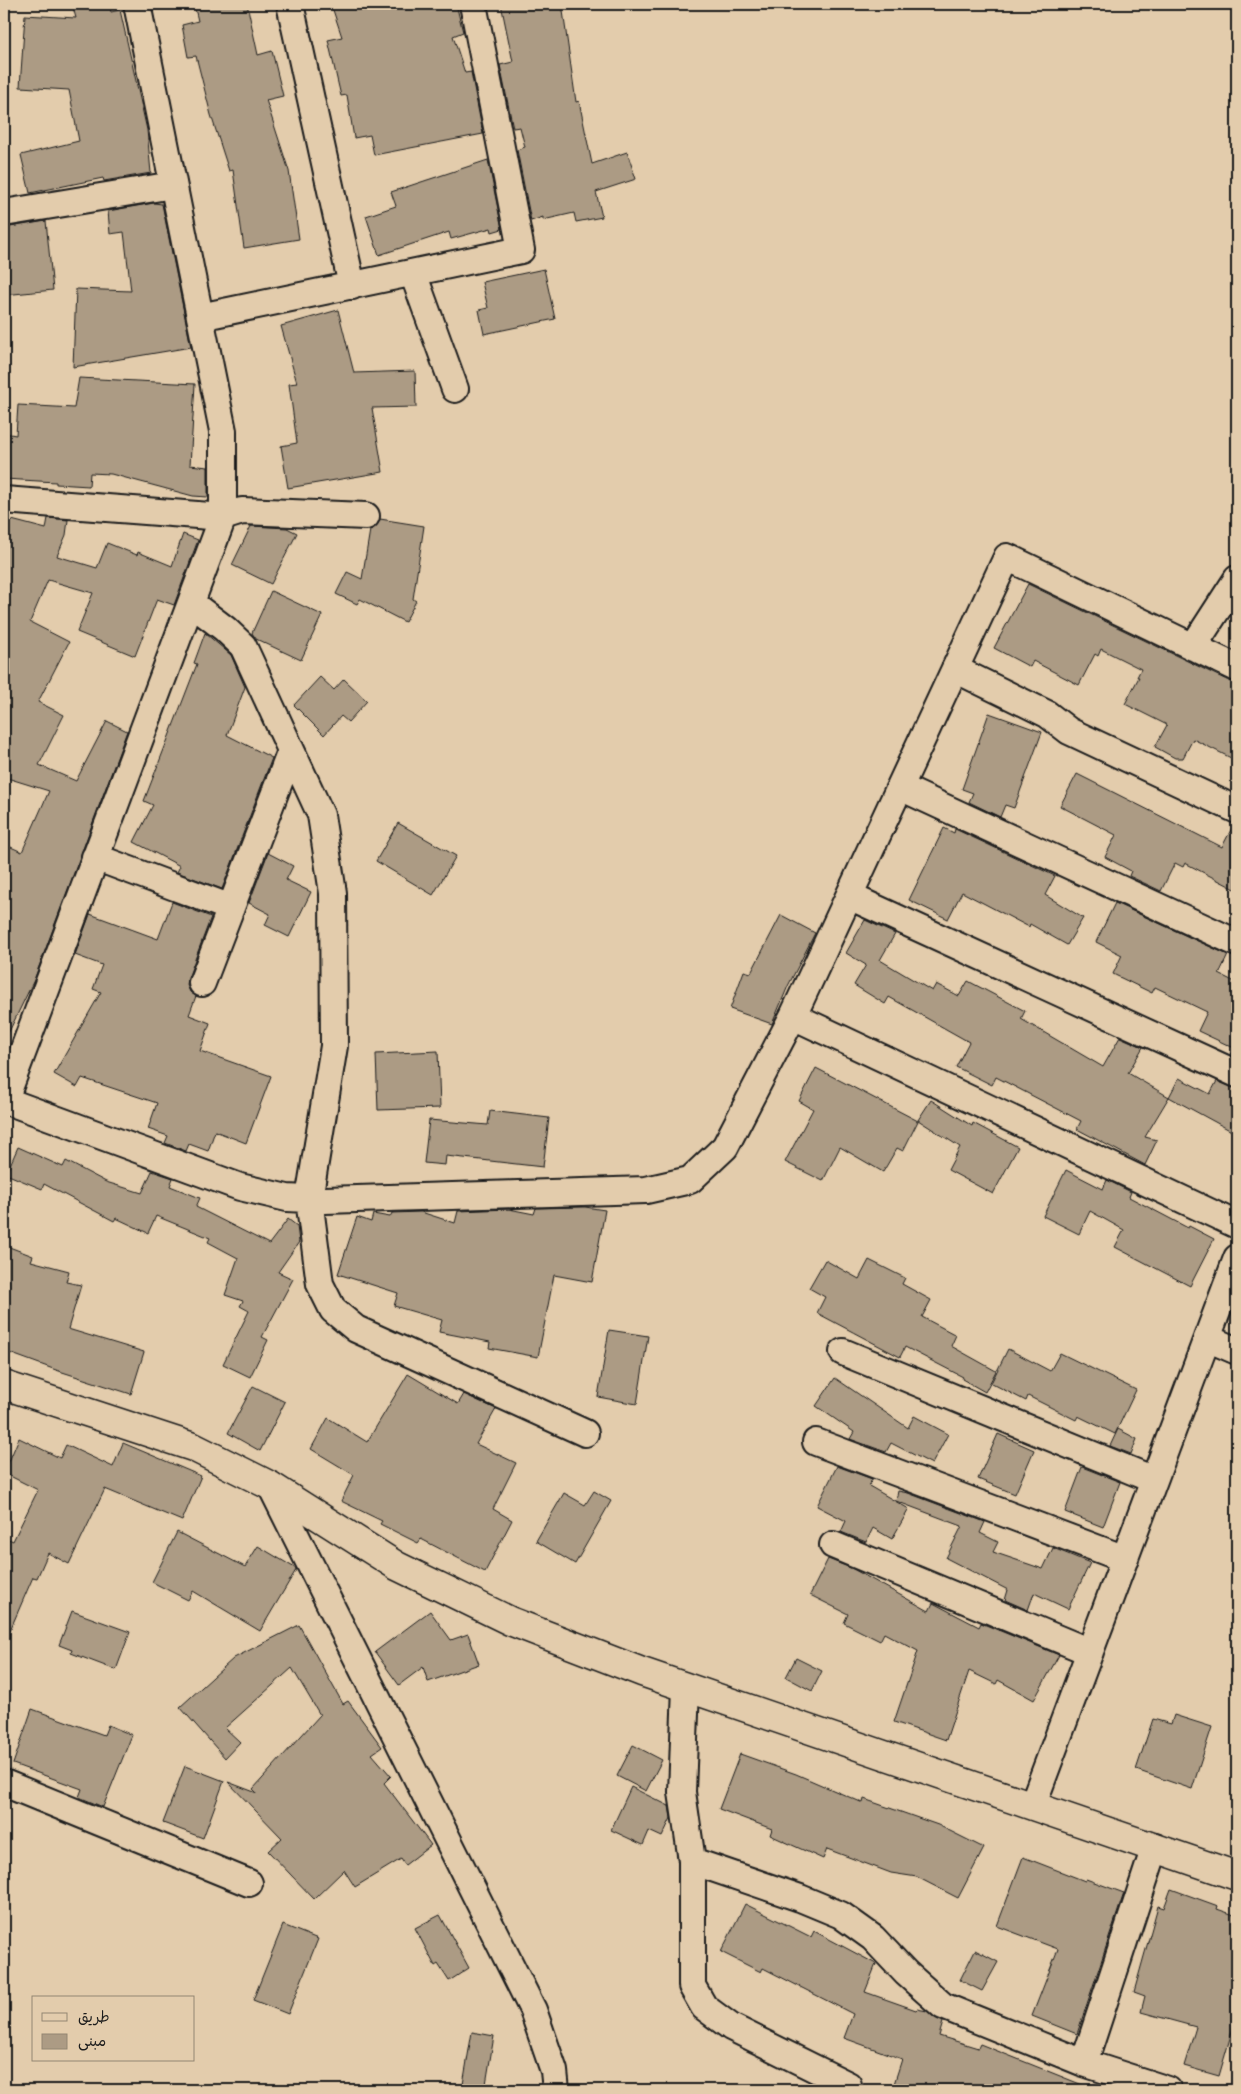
<svg xmlns="http://www.w3.org/2000/svg" width="1241" height="2094" viewBox="0 0 1241 2094" font-family="'Architects Daughter','Playpen Sans Arabic',sans-serif">
<style>
.building{fill:#ac9b84;stroke:#1c1c1c}
.lines{fill:none;stroke-linecap:round;stroke-linejoin:round}
.street-casing{stroke:#1c1c1c;stroke-width:30}
.secondary-casing{stroke:#1c1c1c;stroke-width:31}
.street{stroke:#e3ccac;stroke-width:26}
.secondary{stroke:#e3ccac;stroke-width:28}
</style>
<rect width="100%" height="100%" fill="#e3ccac"/>
<filter id="ink" filterUnits="userSpaceOnUse"><feTurbulence type="fractalNoise" baseFrequency=".02" numOctaves="2"/><feDisplacementMap in="SourceGraphic" scale="10" xChannelSelector="R" yChannelSelector="G"/><feConvolveMatrix kernelMatrix="1 2 1 2 8 2 1 2 1" color-interpolation-filters="sRGB"/></filter>
<g filter="url(#ink)">
<path class="building" d="M 72,4 L 109,4 L 111,12 L 120,10 L 147,130 L 151,173 L 104,181 L 103,178 L 30,193 L 21,155 L 79,141 L 69,90 L 20,87 L 25,15 L 76,18 Z
M 194,4 L 247,4 L 258,55 L 272,51 L 283,96 L 266,100 L 289,171 L 299,239 L 244,248 L 233,170 L 229,171 L 211,115 L 196,56 L 188,57 L 182,25 L 198,21 Z
M 331,4 L 456,4 L 463,32 L 453,36 L 465,73 L 471,72 L 483,134 L 374,155 L 370,135 L 354,138 L 347,95 L 341,96 L 328,40 L 342,37 Z
M 501,4 L 562,4 L 576,102 L 579,101 L 592,164 L 627,152 L 636,179 L 596,192 L 602,217 L 576,222 L 574,213 L 543,220 L 543,217 L 531,221 L 517,150 L 525,147 L 520,127 L 513,128 L 500,65 L 513,62 Z
M 488,160 L 502,229 L 492,232 L 491,228 L 451,239 L 449,232 L 379,255 L 366,216 L 396,206 L 391,192 Z
M 154,203 L 162,204 L 191,347 L 73,367 L 76,289 L 131,291 L 124,232 L 110,234 L 108,211 Z
M 46,221 L 53,290 L 4,295 L 4,228 Z
M 544,269 L 555,319 L 484,334 L 479,310 L 488,308 L 482,282 Z
M 338,310 L 354,373 L 415,371 L 416,407 L 372,408 L 383,472 L 288,488 L 281,446 L 297,443 L 289,384 L 297,383 L 281,326 Z
M 79,378 L 195,384 L 190,465 L 208,467 L 208,497 L 193,496 L 111,474 L 90,473 L 89,486 L 56,484 L 56,482 L 4,479 L 4,433 L 16,435 L 18,405 L 74,408 Z
M 4,518 L 46,529 L 48,518 L 68,520 L 66,535 L 57,556 L 97,568 L 107,543 L 137,555 L 138,552 L 172,566 L 183,534 L 198,540 L 174,605 L 157,599 L 135,656 L 77,632 L 93,593 L 48,580 L 30,622 L 69,642 L 38,702 L 64,715 L 39,765 L 76,781 L 107,721 L 127,731 L 34,980 L 4,1042 L 4,844 L 22,852 L 49,791 L 4,777 Z
M 380,519 L 424,526 L 413,599 L 416,601 L 405,622 L 360,599 L 357,604 L 336,594 L 347,572 L 362,579 L 370,530 L 378,524 Z
M 251,526 L 287,528 L 297,533 L 271,584 L 232,565 Z
M 1028,584 L 1237,685 L 1237,761 L 1193,739 L 1183,758 L 1175,758 L 1155,747 L 1167,725 L 1125,704 L 1139,677 L 1137,677 L 1141,669 L 1101,649 L 1098,656 L 1095,654 L 1079,685 L 1033,661 L 1030,667 L 994,648 Z
M 271,591 L 322,615 L 301,660 L 256,639 L 252,633 Z
M 205,633 L 231,655 L 245,687 L 227,735 L 272,758 L 222,889 L 177,872 L 180,866 L 134,842 L 153,805 L 144,801 L 197,664 L 194,663 Z
M 320,677 L 334,690 L 344,679 L 367,701 L 348,722 L 341,716 L 324,735 L 294,705 Z
M 989,713 L 1042,732 L 1014,808 L 1005,805 L 1000,817 L 969,802 L 973,793 L 962,789 Z
M 1077,774 L 1222,847 L 1234,824 L 1237,825 L 1237,890 L 1185,863 L 1183,867 L 1175,863 L 1161,891 L 1129,876 L 1131,871 L 1105,857 L 1116,835 L 1060,806 Z
M 398,823 L 456,856 L 433,895 L 376,861 Z
M 944,828 L 954,833 L 955,829 L 1055,876 L 1045,895 L 1083,918 L 1067,945 L 1030,924 L 1029,927 L 962,892 L 948,919 L 909,900 Z
M 268,853 L 293,866 L 286,880 L 311,892 L 289,937 L 265,925 L 270,914 L 249,903 Z
M 172,902 L 211,917 L 188,978 L 187,985 L 190,992 L 196,996 L 189,1015 L 210,1023 L 200,1051 L 271,1076 L 246,1143 L 215,1131 L 208,1151 L 189,1144 L 186,1151 L 165,1143 L 168,1136 L 148,1129 L 157,1103 L 82,1078 L 77,1087 L 54,1074 L 101,992 L 93,989 L 102,965 L 75,955 L 90,914 L 158,939 Z
M 1115,903 L 1228,955 L 1219,974 L 1237,983 L 1237,1058 L 1231,1055 L 1234,1048 L 1198,1031 L 1207,1012 L 1155,987 L 1152,993 L 1113,974 L 1122,955 L 1096,942 Z
M 781,915 L 815,933 L 788,986 L 772,1024 L 730,1009 L 744,971 L 751,973 Z
M 865,920 L 895,934 L 880,960 L 932,991 L 936,984 L 959,996 L 968,981 L 1025,1011 L 1021,1019 L 1103,1067 L 1120,1037 L 1143,1047 L 1128,1073 L 1169,1097 L 1179,1078 L 1210,1094 L 1217,1081 L 1237,1089 L 1237,1134 L 1169,1097 L 1145,1137 L 1157,1140 L 1145,1165 L 1077,1129 L 1081,1121 L 996,1077 L 992,1085 L 956,1067 L 969,1042 L 889,997 L 885,1004 L 854,985 L 866,965 L 846,953 Z
M 438,1051 L 440,1108 L 378,1110 L 376,1054 Z
M 816,1068 L 918,1121 L 903,1151 L 897,1148 L 883,1172 L 840,1147 L 823,1181 L 785,1162 L 813,1109 L 799,1101 Z
M 931,1100 L 972,1126 L 973,1123 L 1018,1147 L 993,1194 L 948,1170 L 960,1147 L 918,1120 Z
M 490,1111 L 549,1118 L 543,1167 L 446,1156 L 445,1165 L 424,1163 L 429,1120 L 488,1125 Z
M 18,1147 L 63,1167 L 66,1161 L 106,1182 L 142,1193 L 152,1171 L 173,1178 L 170,1186 L 200,1198 L 196,1207 L 269,1244 L 288,1219 L 297,1226 L 299,1242 L 278,1272 L 293,1279 L 262,1337 L 268,1340 L 250,1377 L 223,1364 L 249,1311 L 240,1306 L 243,1301 L 225,1295 L 238,1258 L 208,1242 L 210,1238 L 156,1216 L 148,1233 L 116,1218 L 114,1221 L 44,1184 L 42,1189 L 6,1174 Z
M 1066,1170 L 1103,1189 L 1107,1180 L 1131,1192 L 1129,1197 L 1188,1228 L 1189,1226 L 1214,1239 L 1190,1286 L 1115,1247 L 1124,1230 L 1090,1211 L 1079,1234 L 1043,1216 Z
M 585,1207 L 605,1210 L 592,1282 L 554,1275 L 538,1357 L 489,1348 L 490,1342 L 439,1332 L 442,1320 L 394,1306 L 398,1293 L 338,1274 L 357,1217 L 371,1222 L 373,1214 L 390,1217 L 392,1213 L 421,1212 L 455,1223 L 458,1211 L 509,1209 L 534,1214 L 536,1208 Z
M 4,1245 L 33,1256 L 31,1261 L 69,1271 L 66,1282 L 81,1285 L 68,1329 L 144,1352 L 131,1394 L 56,1370 L 4,1351 Z
M 825,1260 L 859,1279 L 869,1260 L 905,1278 L 902,1284 L 931,1300 L 922,1317 L 956,1335 L 951,1346 L 996,1371 L 985,1392 L 962,1379 L 963,1377 L 905,1347 L 900,1357 L 817,1313 L 825,1297 L 809,1288 Z
M 609,1330 L 648,1336 L 637,1404 L 598,1397 Z
M 1008,1349 L 1050,1371 L 1060,1353 L 1136,1390 L 1115,1434 L 1078,1416 L 1076,1420 L 1028,1396 L 1026,1401 L 991,1383 Z
M 408,1374 L 458,1404 L 464,1394 L 496,1409 L 476,1444 L 516,1463 L 493,1509 L 512,1520 L 485,1572 L 421,1539 L 418,1543 L 380,1524 L 382,1521 L 341,1501 L 354,1475 L 311,1449 L 328,1418 L 367,1442 Z
M 835,1378 L 908,1428 L 914,1416 L 948,1434 L 932,1464 L 891,1443 L 886,1452 L 850,1439 L 854,1432 L 816,1406 Z
M 253,1386 L 285,1402 L 260,1451 L 228,1433 Z
M 1118,1429 L 1137,1439 L 1131,1454 L 1110,1446 Z
M 998,1434 L 1034,1450 L 1015,1494 L 978,1479 Z
M 19,1438 L 60,1458 L 66,1445 L 113,1467 L 123,1443 L 201,1476 L 182,1521 L 105,1489 L 69,1564 L 48,1553 L 37,1578 L 33,1577 L 4,1644 L 4,1537 L 13,1541 L 38,1490 L 4,1473 Z
M 837,1466 L 872,1479 L 869,1486 L 909,1509 L 892,1539 L 873,1528 L 866,1542 L 841,1532 L 846,1521 L 817,1506 Z
M 1082,1467 L 1120,1482 L 1103,1527 L 1065,1512 Z
M 594,1491 L 611,1501 L 575,1564 L 536,1541 L 564,1493 L 585,1505 Z
M 898,1491 L 908,1493 L 985,1522 L 980,1533 L 998,1542 L 993,1552 L 1043,1569 L 1053,1548 L 1090,1563 L 1068,1609 L 1034,1593 L 1028,1610 L 1005,1600 L 1008,1590 L 946,1558 L 962,1526 L 896,1501 Z
M 177,1532 L 245,1567 L 258,1546 L 295,1568 L 296,1570 L 260,1631 L 193,1591 L 188,1600 L 152,1582 Z
M 828,1559 L 853,1569 L 929,1611 L 933,1603 L 979,1627 L 981,1623 L 1059,1655 L 1034,1700 L 998,1680 L 996,1684 L 969,1671 L 946,1740 L 894,1722 L 918,1651 L 884,1633 L 880,1641 L 844,1623 L 848,1614 L 810,1595 Z
M 72,1611 L 130,1632 L 116,1670 L 71,1653 L 72,1650 L 59,1645 Z
M 430,1611 L 451,1640 L 468,1634 L 479,1664 L 428,1682 L 423,1667 L 399,1685 L 375,1652 Z
M 299,1625 L 343,1704 L 348,1701 L 382,1747 L 372,1754 L 391,1776 L 384,1783 L 431,1845 L 405,1865 L 401,1859 L 355,1887 L 344,1870 L 314,1899 L 268,1851 L 282,1838 L 228,1782 L 257,1793 L 253,1789 L 320,1715 L 292,1668 L 225,1728 L 240,1742 L 225,1758 L 180,1707 L 234,1658 Z
M 796,1658 L 822,1671 L 812,1691 L 786,1677 Z
M 32,1709 L 104,1735 L 108,1725 L 132,1735 L 103,1807 L 79,1797 L 82,1789 L 13,1764 Z
M 1174,1715 L 1212,1727 L 1192,1789 L 1136,1770 L 1153,1719 L 1171,1724 Z
M 633,1745 L 662,1760 L 646,1791 L 617,1776 Z
M 740,1754 L 796,1774 L 863,1803 L 864,1799 L 938,1825 L 984,1848 L 958,1898 L 917,1877 L 891,1873 L 827,1849 L 823,1859 L 770,1835 L 772,1829 L 719,1809 Z
M 185,1766 L 224,1781 L 203,1838 L 163,1823 Z
M 631,1787 L 669,1806 L 671,1818 L 662,1837 L 649,1831 L 643,1845 L 611,1830 Z
M 1023,1857 L 1085,1881 L 1086,1879 L 1124,1893 L 1077,2034 L 1032,2016 L 1058,1949 L 997,1926 Z
M 1171,1889 L 1218,1906 L 1217,1909 L 1237,1916 L 1237,2014 L 1219,2076 L 1184,2066 L 1196,2027 L 1141,2012 L 1145,1996 L 1134,1992 L 1158,1906 L 1164,1908 Z
M 745,1904 L 811,1937 L 814,1931 L 876,1964 L 865,1992 L 916,2010 L 917,2009 L 927,2011 L 943,2022 L 939,2036 L 978,2048 L 980,2044 L 1095,2090 L 916,2090 L 894,2084 L 902,2059 L 844,2038 L 853,2014 L 763,1968 L 761,1972 L 721,1952 Z
M 440,1915 L 469,1968 L 449,1981 L 438,1964 L 435,1966 L 415,1928 Z
M 283,1925 L 318,1939 L 288,2014 L 253,2000 Z
M 975,1950 L 998,1962 L 982,1991 L 960,1980 Z
M 472,2032 L 494,2036 L 485,2090 L 462,2090 Z"/>
<g class="lines">
<g class="street-casing">
<path id="street" d="M 290,4 L 352,286
M 4,213 L 173,185
M 413,273 L 455,389
M 200,317 L 521,250 L 473,4
M 4,500 L 223,517 L 242,511 L 366,516
M 191,603 L 225,629 L 243,646 L 321,815 L 333,893 L 334,1046 L 309,1199 L 320,1284 L 333,1310 L 356,1329 L 585,1433
M 1193,647 L 1237,579
M 955,669 L 1047,714 L 1069,731 L 1237,810
M 900,787 L 1237,943
M 95,857 L 231,908
M 849,896 L 1237,1074
M 202,983 L 291,751
M 793,1016 L 1237,1225
M 4,1100 L 240,1187 L 287,1198 L 325,1200 L 646,1190 L 690,1180 L 725,1147 L 793,1016 L 1007,557 L 1237,668
M 4,1102 L 223,517 L 223,431 L 137,4
M 1207,1338 L 1237,1351
M 843,1352 L 1154,1480
M 816,1442 L 1125,1559
M 271,1486 L 533,2010 L 554,2071 L 556,2090
M 833,1545 L 1090,1652
M 686,1687 L 682,1792 L 692,1861 L 692,1986 L 704,2007 L 731,2027 L 848,2085
M 4,1783 L 249,1883
M 1033,1804 L 1237,1258
M 692,1861 L 800,1898 L 841,1915 L 873,1938 L 906,1973 L 943,2006 L 1084,2063 L 1168,2090
M 1084,2063 L 1155,1847"/>
</g>
<g class="secondary-casing">
<path id="secondary" d="M 4,1385 L 193,1447 L 271,1486 L 397,1566 L 510,1621 L 642,1672 L 1237,1876"/>
</g>
<use href="#street" class="street"/>
<use href="#secondary" class="secondary"/>
</g>
</g>
<rect width="1241" height="2094" fill="none" stroke="#e3ccac" stroke-width="20"/>
<rect x="10" y="10" width="1221" height="2074" fill="none" stroke="#1c1c1c" stroke-width="2" filter="url(#ink)"/>
<rect x="32" y="1996" width="162" height="65" fill="#e3ccac" stroke="#938672"/>
<rect x="42" y="2013" width="25" height="8" fill="#e3ccac" stroke="#938672"/>
<text x="78" y="2022" font-size="15" fill="#1c1c1c">طريق</text>
<rect x="42" y="2034" width="25" height="15" fill="#ac9b84" stroke="#938672"/>
<text x="78" y="2046" font-size="15" fill="#1c1c1c">مبنى</text>
</svg>
